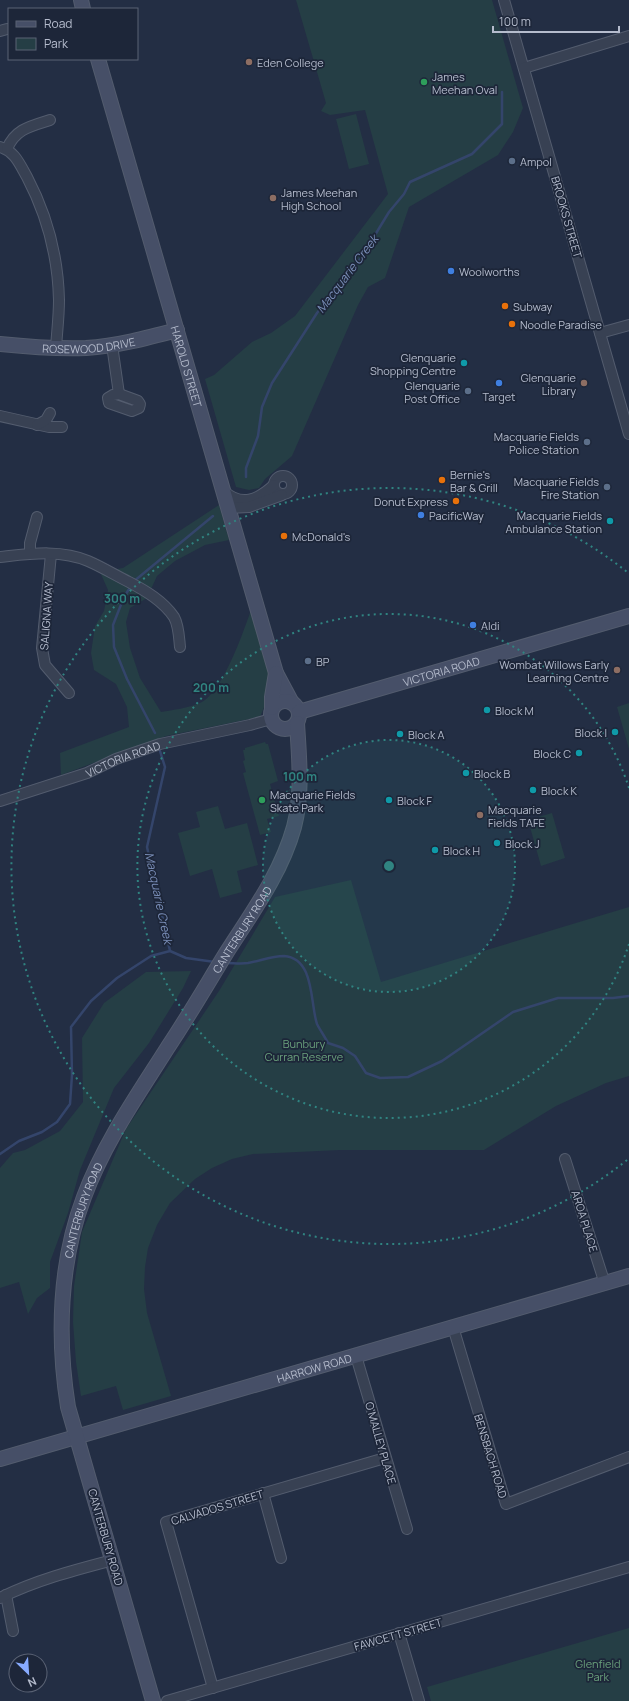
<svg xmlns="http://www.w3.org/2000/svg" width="629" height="1701" viewBox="0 0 629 1701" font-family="Manrope,sans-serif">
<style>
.green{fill:#253e45}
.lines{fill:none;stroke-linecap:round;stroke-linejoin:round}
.stream{stroke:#34456b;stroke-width:2.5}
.street-casing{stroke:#535c6e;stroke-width:12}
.secondary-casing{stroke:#535c6e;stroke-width:16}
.street{stroke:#384153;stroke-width:10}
.secondary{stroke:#464f67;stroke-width:14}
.ring{fill:none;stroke:#308481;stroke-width:2;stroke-dasharray:2 4}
.education-dot{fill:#8d6e63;stroke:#1d2639;stroke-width:1.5}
.leisure-dot{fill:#2e9e5b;stroke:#1d2639;stroke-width:1.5}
.service-dot{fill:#5c6f8a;stroke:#1d2639;stroke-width:1.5}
.shop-dot{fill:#3f7fe0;stroke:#1d2639;stroke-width:1.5}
.food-dot{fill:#e8710a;stroke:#1d2639;stroke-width:1.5}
.culture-dot{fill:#0f9aa8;stroke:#1d2639;stroke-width:1.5}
.labels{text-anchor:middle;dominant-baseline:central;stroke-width:3.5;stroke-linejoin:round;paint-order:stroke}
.poi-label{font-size:11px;fill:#b5bccd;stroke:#1d2639;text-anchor:start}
.street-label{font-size:11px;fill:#b5bccd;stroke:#1d2639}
.park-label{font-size:11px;fill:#6aa17c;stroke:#1d2639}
.water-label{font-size:12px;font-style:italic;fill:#7a8eb8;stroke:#1d2639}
.centre{fill:#308481;stroke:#1d2639;stroke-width:2}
.ring-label{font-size:12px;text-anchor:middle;font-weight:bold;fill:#308481;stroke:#1d2639;stroke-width:3.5;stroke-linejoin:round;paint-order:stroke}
</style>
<rect width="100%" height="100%" fill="#232e44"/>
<path class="green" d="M 296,0 L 492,0 L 523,108 L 513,132 L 498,155 L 409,207 L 385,278 L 368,287 L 358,305 L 292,456 L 265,479 L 259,488 L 249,490 L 236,487 L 205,379 L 214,375 L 252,342 L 271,333 L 295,316 L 388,194 L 365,110 L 330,115 L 321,111 L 326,103 Z
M 356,114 L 369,164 L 349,169 L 336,119 Z
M 219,505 L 229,540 L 205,545 L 175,561 L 157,576 L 147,598 L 130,608 L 126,622 L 130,648 L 140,678 L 161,712 C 173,710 188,708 200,703 C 222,694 243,633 251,610 L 274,683 L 260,717 L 166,736 L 61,775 L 60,753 L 129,727 L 127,707 L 116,684 L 94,670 L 91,653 L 95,626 L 104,611 L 108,590 L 100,572 L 123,568 Z
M 629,703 L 629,749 L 617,707 Z
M 265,742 L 266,744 L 268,744 L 278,781 L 270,784 L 279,816 L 267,819 L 271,832 L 260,835 L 243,773 L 246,772 L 243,761 L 245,760 L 243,750 L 245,750 L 245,748 Z
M 218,806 L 225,829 L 247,823 L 258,865 L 237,871 L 242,892 L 220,898 L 212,869 L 190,876 L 178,833 L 200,827 L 196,812 Z
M 552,813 L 565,858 L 541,866 L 528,820 Z
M 351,880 L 381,982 L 629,907 L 629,1076 L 606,1083 L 556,1106 L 484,1150 L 340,1150 L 253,1154 L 232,1159 L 212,1168 L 195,1179 L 170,1203 L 157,1225 L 148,1248 L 145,1267 L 144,1289 L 147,1313 L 171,1396 L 123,1410 L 116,1386 L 81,1396 L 76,1362 L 73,1322 L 74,1286 L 82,1232 L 126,1129 L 219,991 L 275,897 Z
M 191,971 L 183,988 L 149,1043 L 114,1088 L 80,1170 L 68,1213 L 50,1262 L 50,1288 L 37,1298 L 28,1314 L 19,1282 L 0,1288 L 0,1168 L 13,1153 L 25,1150 L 60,1131 L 83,1102 L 82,1038 L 104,1003 L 146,972 Z
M 629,1628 L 629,1701 L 431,1701 L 427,1687 Z"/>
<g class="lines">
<path class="stream" d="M 246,477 L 246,468 L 258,436 L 262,407 L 272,383 L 317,313 L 361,258 L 389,212 L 404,194 L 410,182 L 472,154 L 502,124 L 502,92
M 133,582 L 213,516
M 131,586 L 124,597 L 113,625 L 114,647 L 127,679 L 155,733
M 160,751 L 165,767 L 147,847 L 170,951
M 226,963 C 233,963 241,964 248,963 C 260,961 271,956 284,956 C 315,958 310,1004 317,1024 C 320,1030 325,1037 328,1043 L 343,1048 L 355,1056 L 366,1073 L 380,1078 L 408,1077 L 442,1061 L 513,1012 L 558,998 L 613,998 L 629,996
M 0,1154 L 19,1141 L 42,1132 L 57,1122 L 70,1104 L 72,1075 L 71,1027 L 91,1001 L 117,978 L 151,956 L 170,951 L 186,958 L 215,962"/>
<g class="street-casing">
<g id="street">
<path d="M 504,0 L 629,434"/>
<path d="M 0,31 L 7,29"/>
<path d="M 524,68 L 629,36"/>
<path d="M 0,147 C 15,151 20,165 27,177 C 47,215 58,257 59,300 C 59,316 57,332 56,348"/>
<path d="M 7,149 C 15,129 31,126 50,120"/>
<path d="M 600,333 L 629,325"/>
<path d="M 112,345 L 119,394"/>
<path d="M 119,394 L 138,401 L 140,404 L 139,408 L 132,411 L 109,403 L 108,398 L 113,395 Z"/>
<path d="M 0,416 L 49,427 L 62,427"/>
<path d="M 37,425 L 46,420 L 50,413"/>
<circle cx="283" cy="485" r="9"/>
<path d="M 224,491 C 241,507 258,500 274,485"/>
<path d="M 228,508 L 249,507 L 282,495"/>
<path d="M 30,553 L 30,543 L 37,517"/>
<path d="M 51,554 L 42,648 L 45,665 L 69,693"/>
<path d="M 0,557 C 28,554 61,549 88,561 C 102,567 115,575 129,582 C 146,591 163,601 174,617 C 179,626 179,638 180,647"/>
<path id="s1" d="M 0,801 L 87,773 L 116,759 L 160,744 L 250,725 L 271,719"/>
<path d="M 565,1159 L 605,1284"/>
<path d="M 453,1327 L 506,1504 L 629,1457"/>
<path d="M 356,1356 L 407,1529"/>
<path d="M 263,1493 L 281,1558"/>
<path d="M 6,1595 L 13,1631"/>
<path d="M 0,1598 C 36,1580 75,1570 113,1560"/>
<path d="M 399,1633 L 419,1701"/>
<path d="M 213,1688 L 166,1522 L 385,1458"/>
<path d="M 167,1701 L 629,1567"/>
</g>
</g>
<g class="secondary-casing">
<g id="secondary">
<path d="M 81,0 L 83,9"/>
<path id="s2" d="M 98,59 L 276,673 L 292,703"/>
<path id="s3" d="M 0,344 C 29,347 57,349 86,348 C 117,346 147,338 177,330"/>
<circle cx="285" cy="715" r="14"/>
<path d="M 272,708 L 272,697 L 276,673"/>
<path id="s4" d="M 299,712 L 629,616"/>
<path id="s5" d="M 0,1459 L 629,1276"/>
<path id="s6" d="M 153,1701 L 68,1407 C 57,1338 59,1263 84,1197 C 104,1143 137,1096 168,1047 C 188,1017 206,986 225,955 C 251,914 281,874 294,827 C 303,793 299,757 297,723"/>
</g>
</g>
<use href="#street" class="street"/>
<use href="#secondary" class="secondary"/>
</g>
<circle cx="389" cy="866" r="126" fill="#308481" fill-opacity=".12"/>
<g class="ring">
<circle cx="389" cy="866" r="126"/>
<path d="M629 944A252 252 0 1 1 629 788"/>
<path d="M627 1160A378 378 0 1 1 627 572"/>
</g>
<g class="education-dot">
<circle cx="249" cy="62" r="4"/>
<circle cx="273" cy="198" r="4"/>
<circle cx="584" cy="383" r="4"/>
<circle cx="617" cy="670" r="4"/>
<circle cx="480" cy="815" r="4"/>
</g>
<g class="leisure-dot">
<circle cx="424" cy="82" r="4"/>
<circle cx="262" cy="800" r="4"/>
</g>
<g class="service-dot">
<circle cx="512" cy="161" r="4"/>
<circle cx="468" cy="391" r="4"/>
<circle cx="587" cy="442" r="4"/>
<circle cx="607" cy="487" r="4"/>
<circle cx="308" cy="661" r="4"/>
</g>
<g class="shop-dot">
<circle cx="451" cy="271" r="4"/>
<circle cx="499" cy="383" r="4"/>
<circle cx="421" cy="515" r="4"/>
<circle cx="473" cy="625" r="4"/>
</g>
<g class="food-dot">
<circle cx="505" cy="306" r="4"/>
<circle cx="512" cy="324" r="4"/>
<circle cx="442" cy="480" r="4"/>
<circle cx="456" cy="501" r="4"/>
<circle cx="284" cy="536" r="4"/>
</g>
<g class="culture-dot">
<circle cx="464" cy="363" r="4"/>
<circle cx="610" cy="521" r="4"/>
<circle cx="487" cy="710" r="4"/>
<circle cx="615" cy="732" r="4"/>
<circle cx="400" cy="734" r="4"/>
<circle cx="579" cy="753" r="4"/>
<circle cx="466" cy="773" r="4"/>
<circle cx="533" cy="790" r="4"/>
<circle cx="389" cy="800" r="4"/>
<circle cx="497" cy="843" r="4"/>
<circle cx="435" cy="850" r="4"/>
</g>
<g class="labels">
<g class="poi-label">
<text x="257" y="62">Eden College</text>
<text x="432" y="76">James<tspan x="432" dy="13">Meehan Oval</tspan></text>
<text x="520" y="161">Ampol</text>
<text x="281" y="192">James Meehan<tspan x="281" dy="13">High School</tspan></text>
<text x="459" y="271">Woolworths</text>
<text x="513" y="306">Subway</text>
<text x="520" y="324">Noodle Paradise</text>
<text x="456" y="357" text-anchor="end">Glenquarie<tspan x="456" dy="13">Shopping Centre</tspan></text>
<text x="576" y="377" text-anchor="end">Glenquarie<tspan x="576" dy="13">Library</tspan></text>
<text x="460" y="385" text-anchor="end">Glenquarie<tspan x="460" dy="13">Post Office</tspan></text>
<text x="499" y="396" text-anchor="middle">Target</text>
<text x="579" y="436" text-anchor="end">Macquarie Fields<tspan x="579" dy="13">Police Station</tspan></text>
<text x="450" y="474">Bernie's<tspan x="450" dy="13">Bar &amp; Grill</tspan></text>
<text x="599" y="481" text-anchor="end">Macquarie Fields<tspan x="599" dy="13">Fire Station</tspan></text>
<text x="448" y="501" text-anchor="end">Donut Express</text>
<text x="429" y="515">PacificWay</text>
<text x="602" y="515" text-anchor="end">Macquarie Fields<tspan x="602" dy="13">Ambulance Station</tspan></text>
<text x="292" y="536">McDonald's</text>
<text x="481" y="625">Aldi</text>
<text x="316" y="661">BP</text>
<text x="609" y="664" text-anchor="end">Wombat Willows Early<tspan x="609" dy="13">Learning Centre</tspan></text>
<text x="495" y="710">Block M</text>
<text x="607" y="732" text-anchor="end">Block I</text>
<text x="408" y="734">Block A</text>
<text x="571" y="753" text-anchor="end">Block C</text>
<text x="474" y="773">Block B</text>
<text x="541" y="790">Block K</text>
<text x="270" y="794">Macquarie Fields<tspan x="270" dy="13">Skate Park</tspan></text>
<text x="397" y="800">Block F</text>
<text x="488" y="809">Macquarie<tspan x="488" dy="13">Fields TAFE</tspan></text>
<text x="505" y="843">Block J</text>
<text x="443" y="850">Block H</text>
</g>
<g class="street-label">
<text transform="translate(567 217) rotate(74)">BROOKS STREET</text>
<text stroke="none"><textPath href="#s3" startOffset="89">ROSEWOOD DRIVE</textPath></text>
<text stroke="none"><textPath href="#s2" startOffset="320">HAROLD STREET</textPath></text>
<text transform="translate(46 616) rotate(-86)">SALIGNA WAY</text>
<text stroke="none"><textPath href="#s4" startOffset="148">VICTORIA ROAD</textPath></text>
<text stroke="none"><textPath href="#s1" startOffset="130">VICTORIA ROAD</textPath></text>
<text stroke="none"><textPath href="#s6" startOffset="830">CANTERBURY ROAD</textPath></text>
<text stroke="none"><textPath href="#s6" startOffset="506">CANTERBURY ROAD</textPath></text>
<text transform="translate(585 1221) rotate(73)">AROA PLACE</text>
<text stroke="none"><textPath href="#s5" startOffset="327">HARROW ROAD</textPath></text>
<text transform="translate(381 1443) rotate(74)">O'MALLEY PLACE</text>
<text transform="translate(491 1456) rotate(73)">BENSBACH ROAD</text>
<text transform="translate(217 1507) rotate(-17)">CALVADOS STREET</text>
<text transform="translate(106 1537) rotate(74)">CANTERBURY ROAD</text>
<text transform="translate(398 1634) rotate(-16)">FAWCETT STREET</text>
</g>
<g class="park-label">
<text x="304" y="1043">Bunbury<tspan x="304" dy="13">Curran Reserve</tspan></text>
<text x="598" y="1663">Glenfield<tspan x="598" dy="13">Park</tspan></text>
</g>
<g class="water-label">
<text transform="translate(347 274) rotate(-53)">Macquarie Creek</text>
<text transform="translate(159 898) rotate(78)">Macquarie Creek</text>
</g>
</g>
<circle cx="389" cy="866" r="6" class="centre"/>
<g class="ring-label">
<text x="122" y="603">300 m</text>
<text x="211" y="692">200 m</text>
<text x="300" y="781">100 m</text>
</g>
<rect x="8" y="8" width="130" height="52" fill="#1d2639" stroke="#5a6274"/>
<rect x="16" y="21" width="20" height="6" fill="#464f67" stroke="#5a6274"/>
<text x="44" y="28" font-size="12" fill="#b5bccd">Road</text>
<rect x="16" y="38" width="20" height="12" fill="#253e45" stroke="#5a6274"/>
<text x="44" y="48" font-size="12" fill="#b5bccd">Park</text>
<g transform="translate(28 1673) rotate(155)"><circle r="19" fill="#1d2639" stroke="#5a6274"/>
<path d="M0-3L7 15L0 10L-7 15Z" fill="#88abff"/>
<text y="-6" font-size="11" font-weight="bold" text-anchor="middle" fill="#b5bccd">N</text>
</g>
<path d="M493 26v6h126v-6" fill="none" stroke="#b5bccd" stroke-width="2"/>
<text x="499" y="26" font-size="12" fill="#b5bccd" stroke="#1d2639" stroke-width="3" paint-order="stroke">100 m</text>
</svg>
